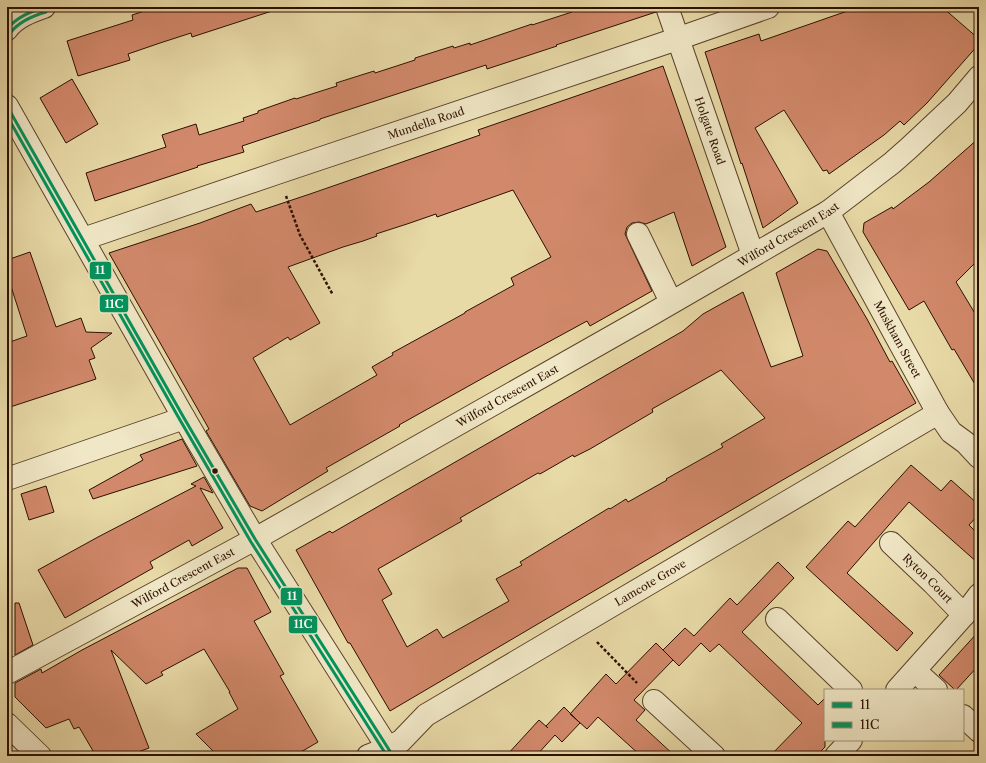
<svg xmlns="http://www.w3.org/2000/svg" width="986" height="763" viewBox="0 0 986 763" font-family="'Libre Caslon Text',serif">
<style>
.building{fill:#d2896b;stroke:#2c0f00;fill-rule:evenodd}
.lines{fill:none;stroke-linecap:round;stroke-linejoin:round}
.minor-casing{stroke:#5b422a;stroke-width:24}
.path{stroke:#2c0f00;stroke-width:2.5;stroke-dasharray:3 2;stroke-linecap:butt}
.minor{stroke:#f0e7c6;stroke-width:22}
.bus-1-casing{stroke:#f0e7c6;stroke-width:6}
.bus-2-casing{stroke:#f0e7c6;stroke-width:6}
.bus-1{stroke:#00945e;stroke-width:3}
.bus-2{stroke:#00945e;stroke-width:3}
.bus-dot{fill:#2c0f00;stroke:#f0e7c6;stroke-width:1.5}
.labels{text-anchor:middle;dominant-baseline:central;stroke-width:4;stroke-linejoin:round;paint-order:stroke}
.street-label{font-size:11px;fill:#2c0f00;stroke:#f0e7c6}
.line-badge{stroke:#f0e7c6;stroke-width:1.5}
.badge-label{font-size:11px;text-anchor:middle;font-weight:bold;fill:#fff}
</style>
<rect width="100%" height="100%" fill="#e8daa7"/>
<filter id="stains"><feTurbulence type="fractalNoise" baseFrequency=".005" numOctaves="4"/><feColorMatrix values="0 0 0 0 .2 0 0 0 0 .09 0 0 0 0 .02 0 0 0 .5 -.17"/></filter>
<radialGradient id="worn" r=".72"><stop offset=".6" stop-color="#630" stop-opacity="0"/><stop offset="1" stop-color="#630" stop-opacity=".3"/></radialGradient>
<path class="building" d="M 157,7 L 271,7 L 272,11 L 192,37 L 191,33 L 160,43 L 128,54 L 130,60 L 78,76 L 67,41 L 133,20 L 132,15 Z
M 570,7 L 655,7 L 656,12 L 556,45 L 557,46 L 487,69 L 486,65 L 320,119 L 320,120 L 242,146 L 244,152 L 197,166 L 198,167 L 95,201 L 86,173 L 166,147 L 162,135 L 196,124 L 199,135 L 244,121 L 243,118 L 258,113 L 258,111 L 295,98 L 296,99 L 337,86 L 336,83 L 374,71 L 375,73 L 415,60 L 415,58 L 453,46 L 454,48 L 470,43 L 470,45 L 532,24 L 532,25 L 572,12 Z
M 859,7 L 942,7 L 979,39 L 979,44 L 927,103 L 904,125 L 900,121 L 884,135 L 829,174 L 827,170 L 823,171 L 784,110 L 755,128 L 798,203 L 763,228 L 742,163 L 741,164 L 705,52 L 759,34 L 761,41 Z
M 663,66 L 726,247 L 692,266 L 674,212 L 646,224 L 639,222 L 632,223 L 627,227 L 625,234 L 652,291 L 590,326 L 587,321 L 508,364 L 399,425 L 400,426 L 326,468 L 328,471 L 262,511 L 250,506 L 206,431 L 209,429 L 109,253 L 200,223 L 251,204 L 256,212 L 310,194 L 480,135 L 478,130 ZM 513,190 L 551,257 L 511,278 L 514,285 L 465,312 L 465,313 L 392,353 L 393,355 L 372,367 L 377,375 L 290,425 L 253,358 L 288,337 L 290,340 L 320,323 L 288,267 L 343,247 L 363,241 L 377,236 L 376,234 L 407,224 L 436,214 L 437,217 Z
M 72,79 L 98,124 L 66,143 L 40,98 Z
M 979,138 L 979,259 L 956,282 L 979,320 L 979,391 L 954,349 L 952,350 L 924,301 L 909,310 L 863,232 L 864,223 L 892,207 L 893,209 L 929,182 Z
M 818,249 L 827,251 L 867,319 L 890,362 L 892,361 L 916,403 L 774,485 L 390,711 L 350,643 L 348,643 L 296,550 L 330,531 L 332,533 L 683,331 L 703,314 L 721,304 L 743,292 L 771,367 L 803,356 L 776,273 ZM 721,370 L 765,418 L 721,444 L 723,447 L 666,479 L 667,480 L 628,502 L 626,499 L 610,509 L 609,508 L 520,562 L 522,565 L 496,579 L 509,601 L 443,638 L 437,629 L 407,647 L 382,600 L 392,594 L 378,569 L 462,521 L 460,518 L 538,473 L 540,474 L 573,455 L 574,457 L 590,449 L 653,412 L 652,409 Z
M 30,252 L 56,327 L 81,318 L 86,332 L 112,333 L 91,348 L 95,358 L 89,360 L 96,379 L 7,408 L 7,343 L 27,336 L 7,274 L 7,260 Z
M 182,439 L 197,466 L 93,499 L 89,490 L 143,460 L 140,455 Z
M 911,465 L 941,491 L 951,480 L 979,505 L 979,514 L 969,525 L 979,535 L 979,564 L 909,502 L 847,573 L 913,633 L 897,651 L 806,567 L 848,521 L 855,527 Z
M 204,477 L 213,493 L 200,488 L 223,528 L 192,546 L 189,540 L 150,562 L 153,568 L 65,618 L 38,570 L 98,537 L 196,486 L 191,484 Z
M 46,486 L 54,512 L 29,520 L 21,494 Z
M 778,562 L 794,578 L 742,632 L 818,705 L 825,698 L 825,747 L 816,756 L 770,756 L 802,723 L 719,644 L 710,652 L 701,643 L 679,666 L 663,650 L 685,628 L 694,636 L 730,598 L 737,605 Z
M 238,568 L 247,568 L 271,612 L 254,621 L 284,674 L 280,676 L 318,742 L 294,756 L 218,756 L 196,734 L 238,709 L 229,692 L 230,692 L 204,649 L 161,672 L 163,675 L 146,684 L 111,650 L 149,748 L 127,756 L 96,756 L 79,727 L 74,729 L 69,719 L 46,728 L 15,697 L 15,683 L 41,669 L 42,673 L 82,650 Z
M 15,603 L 19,603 L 33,645 L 15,655 Z
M 979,631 L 979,665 L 956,690 L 955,690 L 939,675 Z
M 656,643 L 673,660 L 634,700 L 645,710 L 636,720 L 675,756 L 641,756 L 598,717 L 587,729 L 570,714 L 606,674 L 616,684 Z
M 564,707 L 580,723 L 562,742 L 555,735 L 536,756 L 506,756 L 539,720 L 548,728 L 546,726 Z"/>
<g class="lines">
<g class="minor-casing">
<g id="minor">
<path id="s1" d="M 667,7 L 753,255"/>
<path d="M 7,29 C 16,17 30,12 44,7"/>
<path d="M 7,106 L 184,418 L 255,539 L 393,756"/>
<path id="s2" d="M 828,212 L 938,413 L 951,432 L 966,443 L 979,457"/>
<path d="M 638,234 L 671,302"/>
<path id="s3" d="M 83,239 L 277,173 L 677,39 L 768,7"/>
<path d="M 7,479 L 184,418"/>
<path id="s4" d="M 891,543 L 933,583 L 964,615"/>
<path d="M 777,619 L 851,690"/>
<path d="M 915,671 L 936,690"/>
<path id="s5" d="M 7,673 L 255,539 L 645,318 L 828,212 L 892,163 L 909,148 L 957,103 L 979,77"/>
<path d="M 897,690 L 964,615 L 979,595"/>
<path d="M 654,701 L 714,756"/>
<path d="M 963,716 L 979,731"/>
<path d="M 7,724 L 40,756"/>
<path id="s6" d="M 368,756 L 388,748 L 401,741 L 426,715 L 938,413"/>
<path d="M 836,756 L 851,740"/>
</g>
</g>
<path class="path" d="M 286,196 L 300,235 L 333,295
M 597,642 L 637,683"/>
<use href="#minor" class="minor"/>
<g class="bus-1-casing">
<path id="bus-1" d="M 7,29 C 17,17 30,12 44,7
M 7,106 L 184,418 L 255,539 L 393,756"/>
</g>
<g class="bus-2-casing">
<path id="bus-2" d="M 11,32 C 20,21 32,16 46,12
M 7,116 L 180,420 L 251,542 L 387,756"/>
</g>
<use href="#bus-1" class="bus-1"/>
<use href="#bus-2" class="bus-2"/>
</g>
<circle class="bus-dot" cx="215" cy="471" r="3.5"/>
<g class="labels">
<g class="street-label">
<text stroke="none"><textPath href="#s3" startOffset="362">Mundella Road</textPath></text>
<text stroke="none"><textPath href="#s1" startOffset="131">Holgate Road</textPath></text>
<text stroke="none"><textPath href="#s5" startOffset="896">Wilford Crescent East</textPath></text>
<text stroke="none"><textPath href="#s2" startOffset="145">Muskham Street</textPath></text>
<text stroke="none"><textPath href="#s5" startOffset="572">Wilford Crescent East</textPath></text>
<text stroke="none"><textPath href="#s5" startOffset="200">Wilford Crescent East</textPath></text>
<text stroke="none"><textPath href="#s4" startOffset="51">Ryton Court</textPath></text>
<text stroke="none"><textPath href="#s6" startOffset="333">Lamcote Grove</textPath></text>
</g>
</g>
<g class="line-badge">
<rect x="89" y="261" width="23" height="19" rx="4" fill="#00945e"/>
<rect x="99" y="294" width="30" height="19" rx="4" fill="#00945e"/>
<rect x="280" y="587" width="23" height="19" rx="4" fill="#00945e"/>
<rect x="288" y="615" width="30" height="19" rx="4" fill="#00945e"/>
</g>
<g class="badge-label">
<text x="100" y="274">11</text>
<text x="114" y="308">11C</text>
<text x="292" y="600">11</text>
<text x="303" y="628">11C</text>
</g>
<rect width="986" height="763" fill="none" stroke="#e8daa7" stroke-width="24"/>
<rect x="8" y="8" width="970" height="747" fill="none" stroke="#2c0f00" stroke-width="2"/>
<rect x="12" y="12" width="962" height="739" fill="none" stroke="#2c0f00"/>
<rect x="824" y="689" width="140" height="52" fill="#f0e7c6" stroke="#a29177"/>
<rect x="832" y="702" width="20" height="6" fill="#00945e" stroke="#a29177"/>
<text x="860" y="709" font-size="12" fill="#2c0f00">11</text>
<rect x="832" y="722" width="20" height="6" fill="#00945e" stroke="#a29177"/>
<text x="860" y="729" font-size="12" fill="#2c0f00">11C</text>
<rect width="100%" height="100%" filter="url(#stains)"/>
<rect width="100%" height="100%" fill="url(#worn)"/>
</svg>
